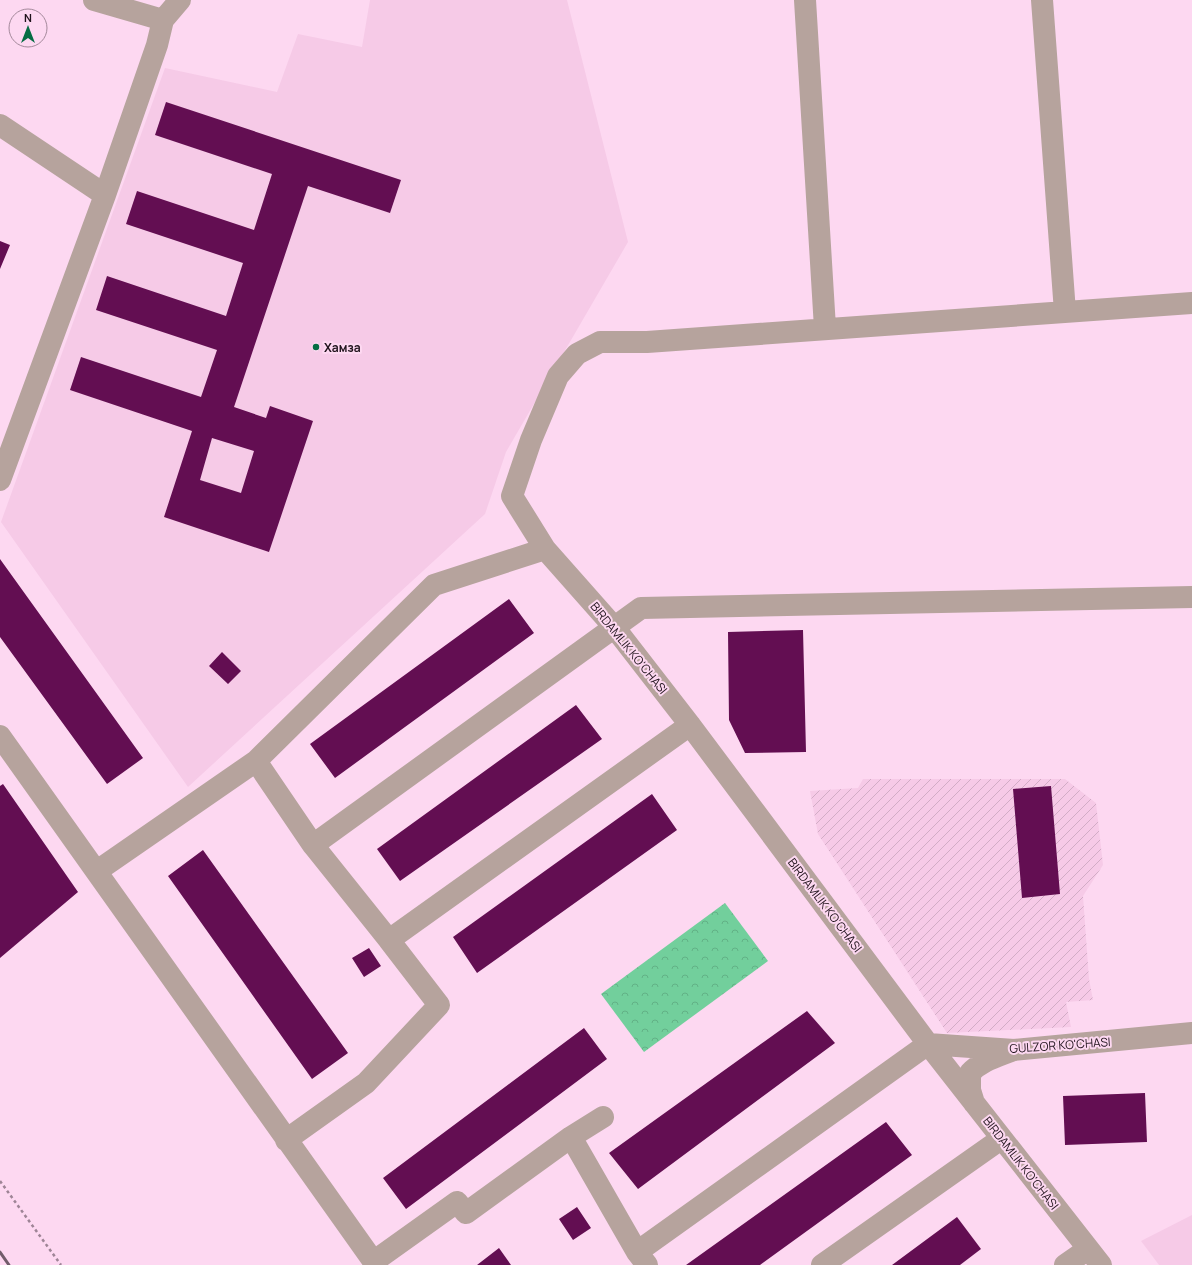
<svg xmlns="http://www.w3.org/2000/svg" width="1192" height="1265" viewBox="0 0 1192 1265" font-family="Manrope,sans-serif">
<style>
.built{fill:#f6cae7}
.industrial{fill:url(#industrial-furrows)}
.park{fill:url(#park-crowns)}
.building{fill:#630e52;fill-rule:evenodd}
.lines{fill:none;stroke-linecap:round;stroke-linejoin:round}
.path{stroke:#9e8496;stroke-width:2.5;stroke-dasharray:3 3;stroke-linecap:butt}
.minor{stroke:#b6a39d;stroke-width:22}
.rail{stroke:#725c6b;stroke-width:3}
.poi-dot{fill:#056d43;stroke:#fdd8f1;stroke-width:1.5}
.labels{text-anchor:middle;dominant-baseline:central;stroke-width:4;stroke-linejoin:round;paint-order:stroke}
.poi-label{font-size:12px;font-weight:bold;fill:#1f121b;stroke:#fdd8f1;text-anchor:start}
.street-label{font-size:12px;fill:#1f121b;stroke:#fdd8f1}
</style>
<defs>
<pattern id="industrial-furrows" width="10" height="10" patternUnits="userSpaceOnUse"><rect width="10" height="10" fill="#f6cae7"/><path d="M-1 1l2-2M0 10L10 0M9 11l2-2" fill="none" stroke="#d2acc6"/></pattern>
<pattern id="park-crowns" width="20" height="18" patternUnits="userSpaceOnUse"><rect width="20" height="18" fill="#72cf9c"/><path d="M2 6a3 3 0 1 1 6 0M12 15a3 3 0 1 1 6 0" fill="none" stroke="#62b186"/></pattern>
</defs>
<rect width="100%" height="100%" fill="#fdd8f1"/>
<path class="built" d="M 370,0 L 567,0 L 628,242 L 506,452 L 485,514 L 188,787 L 1,522 L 165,68 L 277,92 L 298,34 L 362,47 Z
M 1192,1215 L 1192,1265 L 1159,1265 L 1141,1241 Z"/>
<path class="industrial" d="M 863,779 L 1065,779 L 1096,803 L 1103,865 L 1083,896 L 1089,979 L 1093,1000 L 1066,1002 L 1071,1027 L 947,1033 L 818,834 L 810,791 L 858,788 Z"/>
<path class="park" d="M 725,903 L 768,961 L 644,1052 L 601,994 Z"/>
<path class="building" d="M 166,102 L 401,180 L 390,213 L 308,186 L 234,407 L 266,418 L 270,406 L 313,421 L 269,552 L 164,517 L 192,431 L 70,390 L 81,357 L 201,397 L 217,350 L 96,310 L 107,276 L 226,316 L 243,263 L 126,224 L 137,191 L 254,230 L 272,174 L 155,135 ZM 212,438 L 254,451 L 241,493 L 200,480 Z
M 0,241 L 10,245 L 0,269 Z
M 0,559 L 143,758 L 107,784 L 0,637 Z
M 509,599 L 534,633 L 335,778 L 310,744 Z
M 803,630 L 806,752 L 745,753 L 729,720 L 728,632 Z
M 222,652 L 241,671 L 228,684 L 209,666 Z
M 576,705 L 602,739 L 400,881 L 377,849 Z
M 3,784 L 78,892 L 0,958 L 0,786 Z
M 1051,786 L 1060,894 L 1022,898 L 1013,789 Z
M 652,794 L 677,830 L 477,973 L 453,937 Z
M 203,850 L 348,1053 L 312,1079 L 168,876 Z
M 369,948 L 381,966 L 364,977 L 352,958 Z
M 807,1011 L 835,1043 L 638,1189 L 609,1153 Z
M 584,1028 L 607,1059 L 406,1209 L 383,1178 Z
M 1145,1093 L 1147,1142 L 1065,1145 L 1063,1096 Z
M 886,1122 L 912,1155 L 760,1265 L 686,1265 Z
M 577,1207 L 591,1228 L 573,1240 L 559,1219 Z
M 957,1217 L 981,1249 L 960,1265 L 892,1265 Z
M 499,1248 L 511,1265 L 477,1265 Z"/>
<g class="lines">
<path class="path" d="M 0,1181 L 61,1265"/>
<path class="minor" d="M 94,0 L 163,20
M 805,0 L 825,328
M 1042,0 L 1065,312
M 0,125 L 105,195
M 0,480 L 105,195 L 157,45 L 163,20 L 180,0
M 0,736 L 376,1265
M 256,761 L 434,585 L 545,549
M 313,845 L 641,608 L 1192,597
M 97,871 L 256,761 L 313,845 L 389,940 L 690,725
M 974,1103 L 970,1090 L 970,1073 C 981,1061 996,1057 1011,1051
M 571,1137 L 637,1252 L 647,1265
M 286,1140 L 366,1083 L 439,1005 L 389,940
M 637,1252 L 928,1044 L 1014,1050 L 1192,1033
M 373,1262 L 457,1202 L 466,1213 L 571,1137 L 603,1117
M 822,1265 L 1001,1139
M 1065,1265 L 1088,1249
M 1101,1265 L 928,1044 L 690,725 L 614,627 L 545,549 L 512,496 L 531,440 L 558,376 L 577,354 L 600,342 L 647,342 L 1192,303"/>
<path class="rail" d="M 0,1252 L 9,1265"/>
</g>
<circle class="poi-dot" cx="316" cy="347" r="4"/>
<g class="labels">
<g class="poi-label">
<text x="324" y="347">Хамза</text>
</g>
<g class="street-label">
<text transform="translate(629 648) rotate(51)">BIRDAMLIK KO'CHASI</text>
<text transform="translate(825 905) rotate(53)">BIRDAMLIK KO'CHASI</text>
<text transform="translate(1060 1045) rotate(-4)">GULZOR KO'CHASI</text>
<text transform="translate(1021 1163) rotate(52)">BIRDAMLIK KO'CHASI</text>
</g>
</g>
<g transform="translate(28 28)"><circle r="19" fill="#fdd8f1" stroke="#a4899b"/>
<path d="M0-3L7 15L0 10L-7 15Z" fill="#056d43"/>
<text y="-6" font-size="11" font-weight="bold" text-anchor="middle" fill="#1f121b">N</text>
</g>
</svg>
